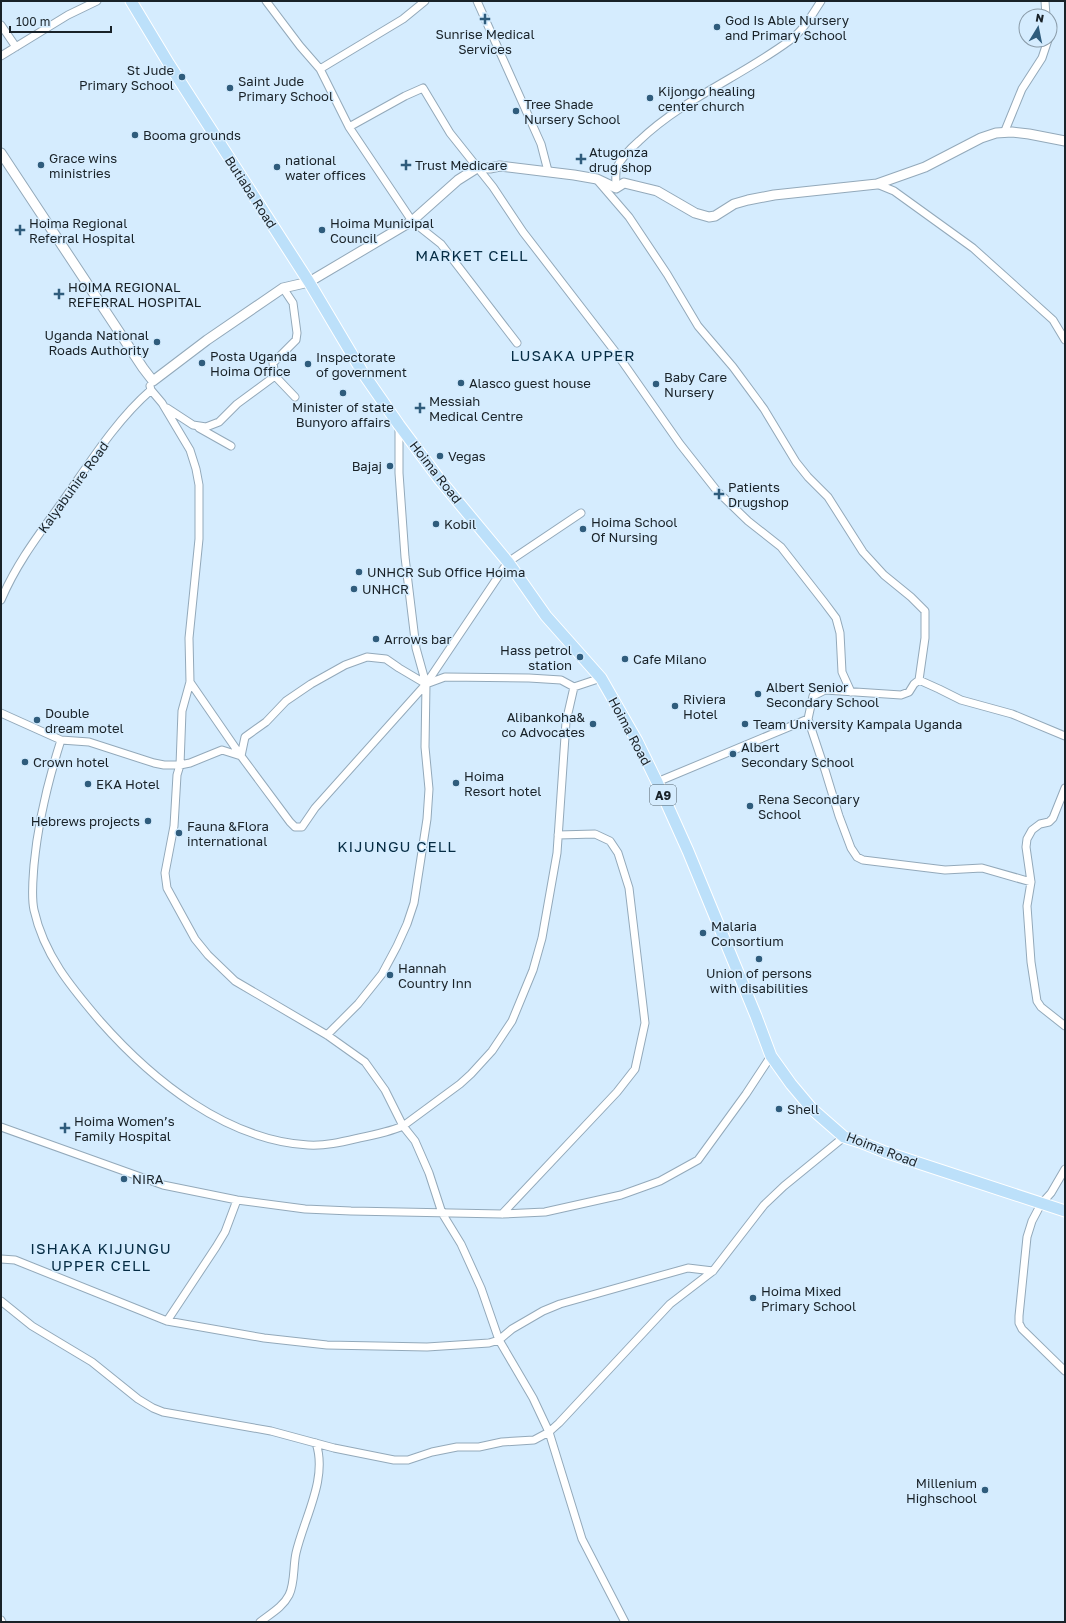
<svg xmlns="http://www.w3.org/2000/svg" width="1066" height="1623" viewBox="0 0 1066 1623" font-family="'Golos Text',sans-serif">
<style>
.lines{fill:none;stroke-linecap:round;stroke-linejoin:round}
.minor-casing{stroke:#93a9ba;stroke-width:9}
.tertiary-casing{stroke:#93a9ba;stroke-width:11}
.primary-casing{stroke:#fff;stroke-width:13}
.minor{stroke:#fff;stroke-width:7}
.tertiary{stroke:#fff;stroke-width:9}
.primary{stroke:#bce0fa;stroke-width:11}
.poi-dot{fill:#2f5c7c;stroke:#d5ecfe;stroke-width:1.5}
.labels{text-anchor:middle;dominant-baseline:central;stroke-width:3;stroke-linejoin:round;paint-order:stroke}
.shield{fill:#d5ecfe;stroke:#515f68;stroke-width:1}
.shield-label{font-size:12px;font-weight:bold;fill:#192228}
.poi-label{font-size:13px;fill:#192228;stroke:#d5ecfe;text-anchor:start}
.street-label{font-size:13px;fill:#192228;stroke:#d5ecfe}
.quarter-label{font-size:15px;letter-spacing:1px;fill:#052c44;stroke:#d5ecfe}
</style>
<rect width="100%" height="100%" fill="#d5ecfe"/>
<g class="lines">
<g class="minor-casing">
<path id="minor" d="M 266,1 L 300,46 L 320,69 L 349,127 L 412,221 L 441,244 L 517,343
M 477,1 L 541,144 L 548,171
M 1045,1 L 1046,16
M 1,25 L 16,47
M 1,56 L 68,15 L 97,1
M 320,69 L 403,19 L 425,1
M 349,127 L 405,96 L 423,88 L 450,133 L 493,187 L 523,232 L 617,354 L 680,444 L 717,491 L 748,521 L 781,547 L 824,602 L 836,618 L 840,633 L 842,672 L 851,692
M 1004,133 L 1022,89 L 1042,58 L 1048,40
M 598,181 L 629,217 L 667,274 L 698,326 L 733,367 L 764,409 L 796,462 L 808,477 L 828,497 L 863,552 L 884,575 L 911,597 L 925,611 L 925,638 L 919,680 L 914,684 L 909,692 L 901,695 L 825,690 L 813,696 L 808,719 L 825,770 L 839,816 L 851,848 L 857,857 L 863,860 L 945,870 L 982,868 L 1031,882
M 877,184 L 894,191 L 973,248 L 1053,320 L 1065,340
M 616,188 C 616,182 615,172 617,167 C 622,157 631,148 639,141 C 683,99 740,77 789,41 C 803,31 812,15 821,1
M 283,288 L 293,303 L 297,333 L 296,340 L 273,363 L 275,376 L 295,397
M 151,390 L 162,403 L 190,450 L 196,469 L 199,485 L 199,539 L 189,638 L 190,682 L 182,711 L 180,765 L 177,775 L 174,826 L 165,873 L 167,888 L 195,939 L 208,955 L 235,981 L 327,1035 L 365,1062 L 385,1090 L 403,1126 L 415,1141 L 429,1173 L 442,1213 L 461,1244 L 481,1288 L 499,1340 L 533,1398 L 549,1432 L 582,1539 L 625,1622
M 167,408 L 193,425 L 206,427 L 219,422 L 237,404 L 275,376
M 199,428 L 231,446
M 1,600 C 15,567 34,541 55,512 C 85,471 112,424 151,390 L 150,386
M 919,680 L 939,689 L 961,700 L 1012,714 L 1065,736
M 190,682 L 241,756 L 290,822 L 295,827 L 302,827 L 315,808 L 426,684 L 508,562 L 581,513
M 1,713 L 61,740 L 89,742 L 154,763 L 164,765 L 180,765 L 190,763 L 222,750 L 241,756 L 245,737 L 266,722 L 286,701 L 311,684 L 345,665 L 367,657 L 386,659 L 399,668 L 426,684 L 445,677 L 529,678 L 561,680 L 574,687 L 601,678
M 61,740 C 48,781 38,822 34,865 C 33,879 31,896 34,910 C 44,955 71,987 100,1021 C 152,1080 226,1140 308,1145 C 326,1146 342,1142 359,1138 C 374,1135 389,1132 403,1126 L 460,1084 L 471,1074 L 492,1051 L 512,1021 L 533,970 L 542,938 L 557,853 L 566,722 L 574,687
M 657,782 L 808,719
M 1065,788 L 1053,818 L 1049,822 L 1040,824 L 1032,830 L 1027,839 L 1026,847 L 1031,882 L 1027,906 L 1031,962 L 1037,1001 L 1041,1007 L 1065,1026
M 327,1035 L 358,1004 L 382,974 L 397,946 L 407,924 L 414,903 L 427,819 L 429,789 L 425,747 L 426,684 L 416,648 L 405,557 L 399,473 L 399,425
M 1,1127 L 163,1185 L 237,1200 L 305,1209 L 351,1211 L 502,1214 L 545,1212 L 621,1195 L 660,1181 L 698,1160 L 746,1094 L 771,1056
M 1065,1169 L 1051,1193 L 1041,1204 L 1032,1221 L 1027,1237 L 1019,1316 L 1019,1323 L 1022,1329 L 1065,1371
M 502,1214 L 617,1092 L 635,1069 L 645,1023 L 629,888 L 618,853 L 610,841 L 595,834 L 558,835
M 1,1259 L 15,1260 L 167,1321 L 264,1338 L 327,1345 L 427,1347 L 489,1343 L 499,1340 L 512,1329 L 543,1311 L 560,1304 L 688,1268 L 713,1271
M 1,1301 L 32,1326 L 92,1362 L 138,1399 L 153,1408 L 163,1412 L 271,1431 L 334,1448 L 394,1460 L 408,1460 L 432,1452 L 457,1447 L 479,1447 L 502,1442 L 534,1440 L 549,1432 L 559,1423 L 670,1304 L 713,1271 L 764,1205 L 784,1186 L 844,1137
M 167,1321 L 216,1247 L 225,1232 L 237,1200
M 1,1620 L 2,1622
M 260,1622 C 270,1614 283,1607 289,1595 C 295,1583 293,1566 296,1553 C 304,1518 328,1479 316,1443"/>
</g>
<g class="tertiary-casing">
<path id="tertiary" d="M 1,153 L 143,368 L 153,381 L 207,340 L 283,288 L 309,282 L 412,221 L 458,180 L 477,168 L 490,168 L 500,166 L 574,175 L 597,179 L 616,188 L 624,183 L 657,191 L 695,213 L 709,217 L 715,216 L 734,204 L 748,200 L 774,195 L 877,184 L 925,167 L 981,138 L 996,133 L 1012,132 L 1029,134 L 1065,141"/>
</g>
<g class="primary-casing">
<path id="primary" d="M 131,1 L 169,64 L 309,282 L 363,373 L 399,425 L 440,480 L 508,562 L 546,616 L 601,678 L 637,741 L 657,782 L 688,851 L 756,1016 L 771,1056 L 791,1084 L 812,1109 L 844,1137 L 860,1142 L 885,1152 L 1065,1211"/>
</g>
<use href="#minor" class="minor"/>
<use href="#tertiary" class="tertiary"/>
<use href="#primary" class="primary"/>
</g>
<g class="poi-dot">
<path d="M483 13h4v4h4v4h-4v4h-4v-4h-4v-4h4z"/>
<circle cx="717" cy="27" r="4"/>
<circle cx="182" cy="77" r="4"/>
<circle cx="230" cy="88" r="4"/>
<circle cx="650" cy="98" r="4"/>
<circle cx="516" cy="111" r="4"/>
<circle cx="135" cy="135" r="4"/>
<path d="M579 153h4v4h4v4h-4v4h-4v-4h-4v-4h4z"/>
<circle cx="41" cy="165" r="4"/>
<path d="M404 159h4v4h4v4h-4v4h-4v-4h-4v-4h4z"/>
<circle cx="277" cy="167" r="4"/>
<path d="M18 224h4v4h4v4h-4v4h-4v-4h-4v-4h4z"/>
<circle cx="322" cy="230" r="4"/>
<path d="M57 288h4v4h4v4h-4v4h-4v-4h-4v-4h4z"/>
<circle cx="157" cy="342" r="4"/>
<circle cx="202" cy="363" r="4"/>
<circle cx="308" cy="364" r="4"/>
<circle cx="461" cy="383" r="4"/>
<circle cx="656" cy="384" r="4"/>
<circle cx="343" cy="393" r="4"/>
<path d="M418 402h4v4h4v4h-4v4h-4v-4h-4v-4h4z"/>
<circle cx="440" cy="456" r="4"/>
<circle cx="390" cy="466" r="4"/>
<path d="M717 488h4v4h4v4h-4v4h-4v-4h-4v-4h4z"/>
<circle cx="436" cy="524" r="4"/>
<circle cx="583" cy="529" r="4"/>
<circle cx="359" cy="572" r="4"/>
<circle cx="354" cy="589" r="4"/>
<circle cx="376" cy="639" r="4"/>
<circle cx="580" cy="657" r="4"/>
<circle cx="625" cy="659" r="4"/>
<circle cx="758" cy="694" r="4"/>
<circle cx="675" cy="706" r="4"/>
<circle cx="37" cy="720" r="4"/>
<circle cx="593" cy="724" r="4"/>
<circle cx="745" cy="724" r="4"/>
<circle cx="733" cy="754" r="4"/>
<circle cx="25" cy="762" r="4"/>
<circle cx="456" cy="783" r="4"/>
<circle cx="88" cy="784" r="4"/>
<circle cx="750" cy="806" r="4"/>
<circle cx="148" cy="821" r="4"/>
<circle cx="179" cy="833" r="4"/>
<circle cx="703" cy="933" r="4"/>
<circle cx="759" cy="959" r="4"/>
<circle cx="390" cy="975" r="4"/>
<circle cx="779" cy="1109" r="4"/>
<path d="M63 1122h4v4h4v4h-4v4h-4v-4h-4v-4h4z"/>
<circle cx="124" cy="1179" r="4"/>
<circle cx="753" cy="1298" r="4"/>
<circle cx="985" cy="1490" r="4"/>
</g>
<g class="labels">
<rect class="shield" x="650" y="785" width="26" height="20" rx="3"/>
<g class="shield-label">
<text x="663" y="795">A9</text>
</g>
<g class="poi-label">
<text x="725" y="20">God Is Able Nursery<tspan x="725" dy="15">and Primary School</tspan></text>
<text x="485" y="34" text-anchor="middle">Sunrise Medical<tspan x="485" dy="15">Services</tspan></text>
<text x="174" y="70" text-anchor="end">St Jude<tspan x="174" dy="15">Primary School</tspan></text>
<text x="238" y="81">Saint Jude<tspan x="238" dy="15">Primary School</tspan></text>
<text x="658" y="91">Kijongo healing<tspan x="658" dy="15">center church</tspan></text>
<text x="524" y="104">Tree Shade<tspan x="524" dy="15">Nursery School</tspan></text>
<text x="143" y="135">Booma grounds</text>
<text x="589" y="152">Atugonza<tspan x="589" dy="15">drug shop</tspan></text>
<text x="49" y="158">Grace wins<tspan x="49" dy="15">ministries</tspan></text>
<text x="285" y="160">national<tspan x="285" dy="15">water offices</tspan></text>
<text x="415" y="165">Trust Medicare</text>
<text x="29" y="223">Hoima Regional<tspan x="29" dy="15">Referral Hospital</tspan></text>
<text x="330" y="223">Hoima Municipal<tspan x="330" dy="15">Council</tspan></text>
<text x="68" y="287">HOIMA REGIONAL<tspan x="68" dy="15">REFERRAL HOSPITAL</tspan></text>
<text x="149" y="335" text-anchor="end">Uganda National<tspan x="149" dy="15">Roads Authority</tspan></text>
<text x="210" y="356">Posta Uganda<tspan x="210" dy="15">Hoima Office</tspan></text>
<text x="316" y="357">Inspectorate<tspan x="316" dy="15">of government</tspan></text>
<text x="664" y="377">Baby Care<tspan x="664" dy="15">Nursery</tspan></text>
<text x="469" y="383">Alasco guest house</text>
<text x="429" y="401">Messiah<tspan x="429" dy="15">Medical Centre</tspan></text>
<text x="343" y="407" text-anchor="middle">Minister of state<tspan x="343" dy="15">Bunyoro affairs</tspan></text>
<text x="448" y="456">Vegas</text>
<text x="382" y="466" text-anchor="end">Bajaj</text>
<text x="728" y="487">Patients<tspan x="728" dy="15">Drugshop</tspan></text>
<text x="591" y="522">Hoima School<tspan x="591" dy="15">Of Nursing</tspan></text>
<text x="444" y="524">Kobil</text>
<text x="367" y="572">UNHCR Sub Office Hoima</text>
<text x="362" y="589">UNHCR</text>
<text x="384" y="639">Arrows bar</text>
<text x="572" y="650" text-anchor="end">Hass petrol<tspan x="572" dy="15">station</tspan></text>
<text x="633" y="659">Cafe Milano</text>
<text x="766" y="687">Albert Senior<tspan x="766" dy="15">Secondary School</tspan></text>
<text x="683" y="699">Riviera<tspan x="683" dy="15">Hotel</tspan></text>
<text x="45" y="713">Double<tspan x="45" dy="15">dream motel</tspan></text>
<text x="585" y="717" text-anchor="end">Alibankoha&amp;<tspan x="585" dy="15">co Advocates</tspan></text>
<text x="753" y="724">Team University Kampala Uganda</text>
<text x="741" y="747">Albert<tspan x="741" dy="15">Secondary School</tspan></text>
<text x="33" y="762">Crown hotel</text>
<text x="464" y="776">Hoima<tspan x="464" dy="15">Resort hotel</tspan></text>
<text x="96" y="784">EKA Hotel</text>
<text x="758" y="799">Rena Secondary<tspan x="758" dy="15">School</tspan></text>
<text x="140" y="821" text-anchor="end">Hebrews projects</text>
<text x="187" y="826">Fauna &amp;Flora<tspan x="187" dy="15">international</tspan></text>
<text x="711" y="926">Malaria<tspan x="711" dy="15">Consortium</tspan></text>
<text x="398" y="968">Hannah<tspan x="398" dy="15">Country Inn</tspan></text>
<text x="759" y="973" text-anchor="middle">Union of persons<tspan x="759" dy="15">with disabilities</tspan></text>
<text x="787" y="1109">Shell</text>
<text x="74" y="1121">Hoima Women’s<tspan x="74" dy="15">Family Hospital</tspan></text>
<text x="132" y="1179">NIRA</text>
<text x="761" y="1291">Hoima Mixed<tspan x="761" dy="15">Primary School</tspan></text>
<text x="977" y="1483" text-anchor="end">Millenium<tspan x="977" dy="15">Highschool</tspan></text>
</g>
<g class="street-label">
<text transform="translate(251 192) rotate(57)">Butiaba Road</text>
<text transform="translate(436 472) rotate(52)">Hoima Road</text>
<text transform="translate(73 487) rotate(-54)">Kalyabuhire Road</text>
<text transform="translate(630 731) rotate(62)">Hoima Road</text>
<text transform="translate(882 1149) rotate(21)">Hoima Road</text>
</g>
<g class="quarter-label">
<text x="472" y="255">MARKET CELL</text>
<text x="573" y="355">LUSAKA UPPER</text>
<text x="397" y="846">KIJUNGU CELL</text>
<text x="101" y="1248">ISHAKA KIJUNGU<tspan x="101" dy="17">UPPER CELL</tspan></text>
</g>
</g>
<rect width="1066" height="1623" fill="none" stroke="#192228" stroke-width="4"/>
<g transform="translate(1038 28) rotate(10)"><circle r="19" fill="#d5ecfe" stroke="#8a9ba8"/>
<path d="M0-3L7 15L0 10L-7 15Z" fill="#2f5c7c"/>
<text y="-6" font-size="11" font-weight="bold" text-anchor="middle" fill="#192228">N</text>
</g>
<path d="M10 26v6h101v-6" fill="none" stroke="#192228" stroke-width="2"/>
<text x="16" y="26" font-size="12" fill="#192228" stroke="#d5ecfe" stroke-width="3" paint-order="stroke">100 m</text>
</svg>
